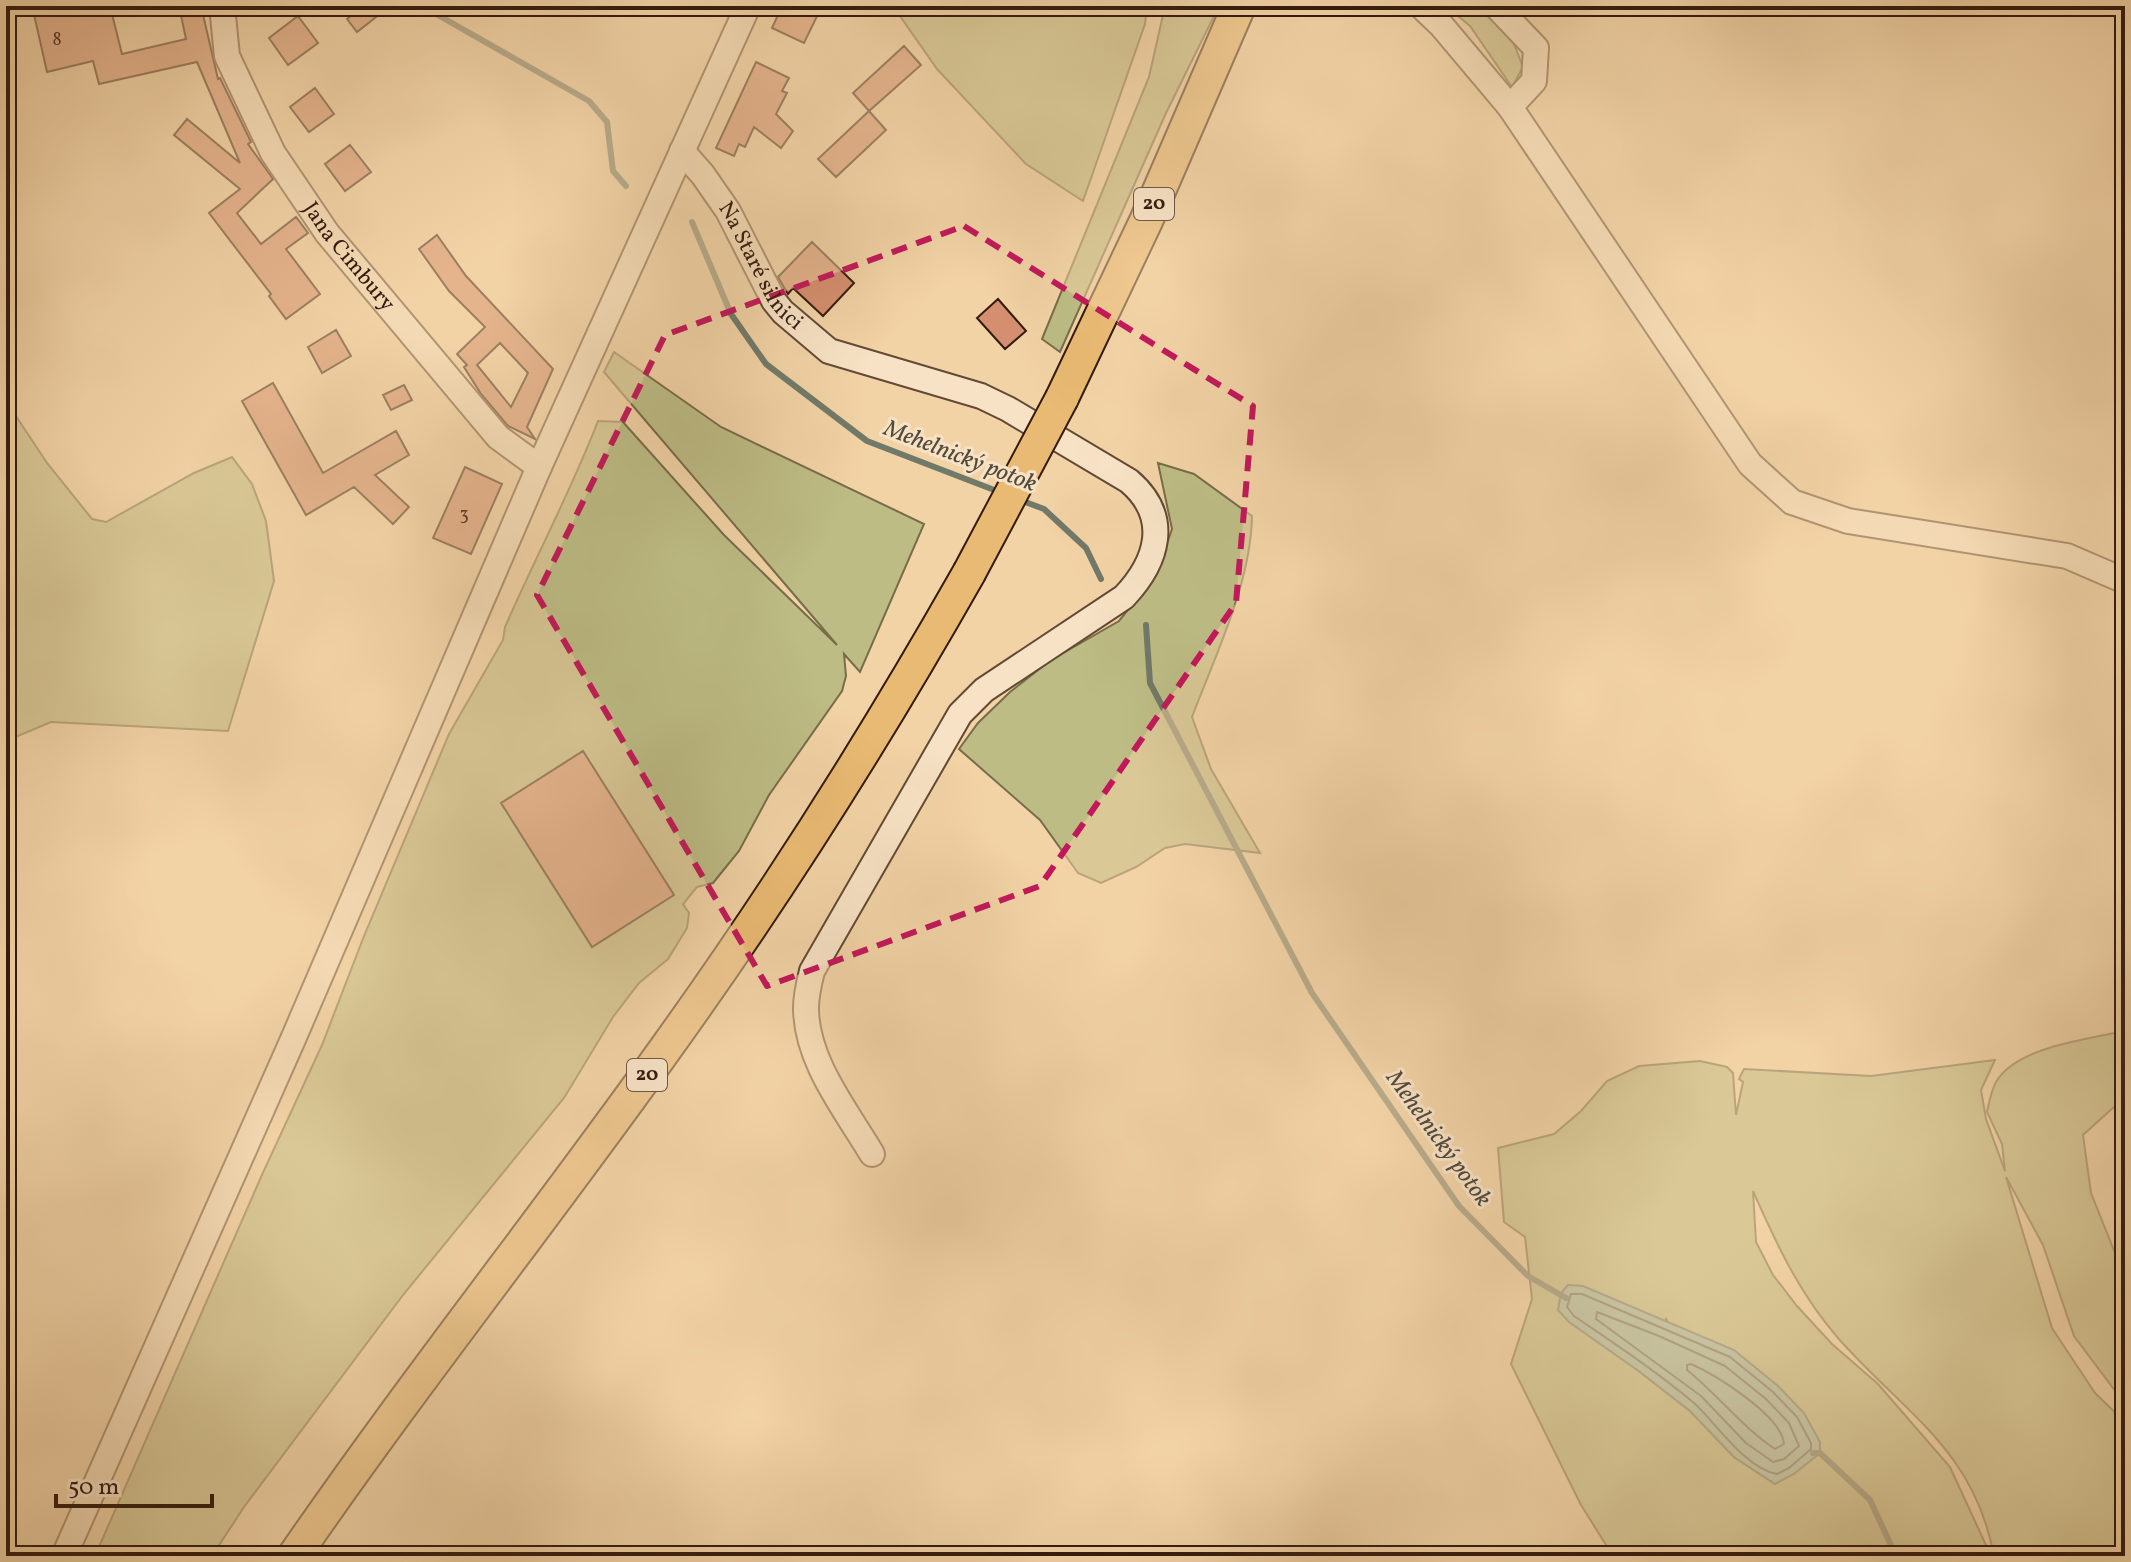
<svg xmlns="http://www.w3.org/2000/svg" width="2131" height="1562" viewBox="0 0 2131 1562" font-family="Vollkorn,serif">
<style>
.green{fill:#bdbc85;stroke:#786c4a;stroke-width:2;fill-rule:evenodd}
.water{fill:#9bb8a5;stroke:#717969;stroke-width:2}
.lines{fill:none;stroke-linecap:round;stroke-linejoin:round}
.shore{stroke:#676a5a;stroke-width:2}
.stream{stroke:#717969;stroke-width:6}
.building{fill:#d58f70;stroke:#331b0e;stroke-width:2;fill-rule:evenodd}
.minor-casing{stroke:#634934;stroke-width:28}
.major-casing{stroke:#331b0e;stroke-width:36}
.minor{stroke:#f7e2c5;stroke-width:24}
.major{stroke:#e9ba73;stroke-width:32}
.major-bridge-casing{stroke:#331b0e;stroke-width:36;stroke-linecap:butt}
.major-bridge{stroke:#e9ba73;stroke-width:32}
.marked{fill:none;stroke:#c2185b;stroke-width:6;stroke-dasharray:16 10;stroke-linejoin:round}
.labels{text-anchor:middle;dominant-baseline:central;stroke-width:6;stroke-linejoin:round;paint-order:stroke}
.number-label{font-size:18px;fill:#5c3826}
.shield{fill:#f7e2c5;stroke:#6e5745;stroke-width:2}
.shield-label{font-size:20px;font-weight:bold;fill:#331b0e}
.street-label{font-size:22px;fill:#331b0e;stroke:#f7e2c5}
.water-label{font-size:24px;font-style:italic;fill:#524a3b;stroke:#f7e2c5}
</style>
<rect width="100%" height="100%" fill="#f2d3a6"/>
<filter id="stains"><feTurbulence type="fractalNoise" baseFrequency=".0025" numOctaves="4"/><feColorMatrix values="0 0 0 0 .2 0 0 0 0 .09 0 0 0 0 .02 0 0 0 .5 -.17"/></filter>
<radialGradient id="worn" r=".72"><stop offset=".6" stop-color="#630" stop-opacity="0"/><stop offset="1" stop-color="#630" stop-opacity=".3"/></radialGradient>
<path class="green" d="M 893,6 L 1147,6 L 1145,24 L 1083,201 L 1026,164 L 937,69 Z
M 1165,6 L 1219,6 L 1166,113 L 1060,352 L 1042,339 L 1149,77 Z
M 1446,6 L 1478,6 L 1512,39 L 1523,67 L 1512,87 L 1470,26 Z
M 614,352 L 721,427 L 924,524 L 860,672 L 844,654 L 846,676 L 842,691 L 769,795 L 739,851 L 713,883 L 697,887 L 683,904 L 689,913 L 687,928 L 668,959 L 639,983 L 613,1017 L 564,1098 L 403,1295 L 244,1507 L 212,1556 L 95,1556 L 261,1177 L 322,1045 L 364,936 L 449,734 L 503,640 L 505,627 C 535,558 571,491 598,421 L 623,422 L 724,535 L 837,645 L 604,372 Z
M 6,401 L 47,463 L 92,519 L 106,522 L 194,473 L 232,457 L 252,484 L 266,521 L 274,581 L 228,731 L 51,722 L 6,741 Z
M 1158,463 L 1194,474 L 1252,516 C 1251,583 1215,656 1192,717 L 1211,769 L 1260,853 L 1185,844 L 1165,848 L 1136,867 L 1101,883 L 1078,873 L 1040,820 L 959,749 L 978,723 L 1010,692 L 1051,660 L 1119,621 L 1156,575 L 1172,529 Z
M 2125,1031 L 2125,1105 L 2114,1107 L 2083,1135 L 2091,1193 L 2125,1278 L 2125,1404 L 2074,1336 L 2043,1245 L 2006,1177 L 2052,1328 L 2095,1393 L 2125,1422 L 2125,1556 L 1994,1556 C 1974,1449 1904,1413 1838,1338 C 1799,1293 1777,1245 1753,1191 L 1756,1242 L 1773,1275 L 1797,1306 L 1832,1344 L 1878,1384 L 1950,1467 L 1991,1556 L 1613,1556 L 1581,1505 L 1511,1364 L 1532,1299 L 1525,1237 L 1504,1222 L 1498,1148 L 1554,1134 L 1581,1111 L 1607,1081 L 1639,1066 L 1700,1061 L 1727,1067 L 1733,1073 L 1736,1115 L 1743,1082 L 1739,1079 L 1744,1069 L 1871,1076 L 1995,1060 L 1981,1090 L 1986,1119 L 2005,1171 L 2002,1144 L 1987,1112 C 1989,1103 1991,1091 1996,1082 C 2016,1047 2088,1039 2125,1031 ZM 1666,1319 L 1775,1484 L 1734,1457 L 1690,1411 L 1640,1372 Z"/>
<path class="water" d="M 1568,1285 L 1583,1286 L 1734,1350 L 1778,1386 L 1804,1413 L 1820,1442 L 1820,1453 L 1794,1474 L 1775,1484 L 1734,1457 L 1690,1411 L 1640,1372 L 1569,1322 L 1558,1310 L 1561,1293 Z"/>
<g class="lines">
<path class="shore" d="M 1571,1294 L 1582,1294 L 1730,1357 L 1773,1392 L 1797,1417 L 1811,1443 L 1811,1449 L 1789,1468 L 1777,1474 C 1745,1468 1717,1424 1694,1403 C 1656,1371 1615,1344 1574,1316 L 1567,1307 Z
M 1597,1312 L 1659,1336 L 1725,1366 L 1766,1399 L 1789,1423 L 1799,1446 L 1784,1459 L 1773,1462 L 1746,1443 L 1701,1396 L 1596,1319 Z
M 1691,1364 C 1716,1375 1782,1416 1784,1444 L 1775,1449 C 1742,1427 1718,1395 1687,1370 L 1687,1365 Z"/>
<path class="stream" d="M 422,6 L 589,101 L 607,122 L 613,171 L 626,186
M 692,222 L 731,314 L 766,364 L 867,441 L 1002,493
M 1020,500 L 1044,509 L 1086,548 L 1101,579
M 1146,625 L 1150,683 L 1312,993 L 1459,1206 L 1528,1276 L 1566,1298
M 1813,1453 L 1820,1453 L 1870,1500 L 1896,1556"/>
</g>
<path class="building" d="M 50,6 L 110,6 L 122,54 L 186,39 L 179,6 L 201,6 L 218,79 L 220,78 L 251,142 L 248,144 L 273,179 L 237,213 L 261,244 L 296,217 L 308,233 L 286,249 L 320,294 L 286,319 L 269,296 L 271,294 L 209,213 L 240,189 L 174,135 L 187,119 L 240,163 L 197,62 L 99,84 L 93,61 L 47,72 L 33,10 Z
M 364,6 L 390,6 L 357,32 L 347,19 Z
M 782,6 L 822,6 L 804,43 L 772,28 Z
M 298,16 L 318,43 L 288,65 L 269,38 Z
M 904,46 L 921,65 L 869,111 L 853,93 Z
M 756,62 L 789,78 L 782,91 L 787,93 L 776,114 L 793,131 L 781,148 L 754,127 L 745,147 L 739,144 L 734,156 L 716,148 Z
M 315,88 L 334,114 L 309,132 L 290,107 Z
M 869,111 L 886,130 L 836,177 L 818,159 Z
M 350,145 L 371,172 L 345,191 L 325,164 Z
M 437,235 L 466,276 L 553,369 L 527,427 L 535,439 L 508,426 L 481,394 L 464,367 L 467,365 L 457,354 L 485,327 L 449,291 L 419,249 ZM 500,343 L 528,373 L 511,407 L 477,365 Z
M 812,242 L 854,283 L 823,316 L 793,288 L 788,294 L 778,277 Z
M 998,299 L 1026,331 L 1005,349 L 977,318 Z
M 336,330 L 351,356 L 322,373 L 308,347 Z
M 273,383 L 323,473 L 396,431 L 409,455 L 375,475 L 409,507 L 393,524 L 354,487 L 306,515 L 242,401 Z
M 404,385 L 412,400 L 391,410 L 383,395 Z
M 465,467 L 502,484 L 471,554 L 433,538 Z
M 583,751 L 674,895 L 592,947 L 501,803 Z"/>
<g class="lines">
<g class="minor-casing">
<g id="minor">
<path id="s1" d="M 222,6 L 227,56 L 273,153 L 327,233 L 498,437 L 539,467"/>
<path d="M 1421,6 L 1441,25 L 1510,107 L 1750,464 L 1792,502 L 1848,521 L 2067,556 L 2125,581"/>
<path d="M 1496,6 L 1536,48 L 1534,81 L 1510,107"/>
<path id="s2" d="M 682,151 L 703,175 L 728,211 L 774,301 L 783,312 L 829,351 L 981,396 L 1008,409 L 1129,481 C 1171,517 1158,561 1124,597 L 984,690 L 960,714 L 812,971 C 809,983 806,995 806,1008 C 806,1061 846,1110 872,1154"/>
<path d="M 64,1556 L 294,1037 L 539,467 L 748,6"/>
</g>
</g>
<g class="major-casing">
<path id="major" d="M 1062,398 L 1146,221 L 1239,6
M 294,1556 C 413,1383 544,1219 666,1048 C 776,895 876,737 969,573"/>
</g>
<use href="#minor" class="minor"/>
<use href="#major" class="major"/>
<g class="major-bridge-casing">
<path id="major-bridge" d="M 969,573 L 1062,398"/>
</g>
<use href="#major-bridge" class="major-bridge"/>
</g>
<path d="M0 0H2131V1562H0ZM 964,226 L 1253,406 L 1236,603 L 1040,886 L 767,986 L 537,595 L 665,335 Z" fill="#f2d3a6" fill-opacity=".55" fill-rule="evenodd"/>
<path class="marked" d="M 964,226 L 1253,406 L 1236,603 L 1040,886 L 767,986 L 537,595 L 665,335 Z"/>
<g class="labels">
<g class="number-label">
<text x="57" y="40">8</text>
<text x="464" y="515">3</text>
</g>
<g class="shield">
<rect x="1134" y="188" width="40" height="32" rx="6"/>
<rect x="627" y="1059" width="40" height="32" rx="6"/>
</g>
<g class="shield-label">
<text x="1154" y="204">20</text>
<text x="647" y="1075">20</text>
</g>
<g class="street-label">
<text stroke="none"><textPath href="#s1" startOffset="286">Jana Cimbury</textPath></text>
<text stroke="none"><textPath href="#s2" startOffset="140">Na Staré silnici</textPath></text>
</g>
<g class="water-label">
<text transform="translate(960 457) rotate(21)">Mehelnický potok</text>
<text transform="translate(1438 1139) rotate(54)">Mehelnický potok</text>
</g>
</g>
<rect width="2131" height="1562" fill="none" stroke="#f2d3a6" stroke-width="32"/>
<rect x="8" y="8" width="2115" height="1546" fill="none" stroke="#331b0e" stroke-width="4"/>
<rect x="16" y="16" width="2099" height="1530" fill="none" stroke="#331b0e" stroke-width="2"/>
<path d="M56 1494v12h156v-12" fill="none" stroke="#331b0e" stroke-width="4"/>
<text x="68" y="1494" font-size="24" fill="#331b0e" stroke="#f7e2c5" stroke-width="6" paint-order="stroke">50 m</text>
<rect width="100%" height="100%" filter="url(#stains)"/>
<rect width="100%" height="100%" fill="url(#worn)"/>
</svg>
